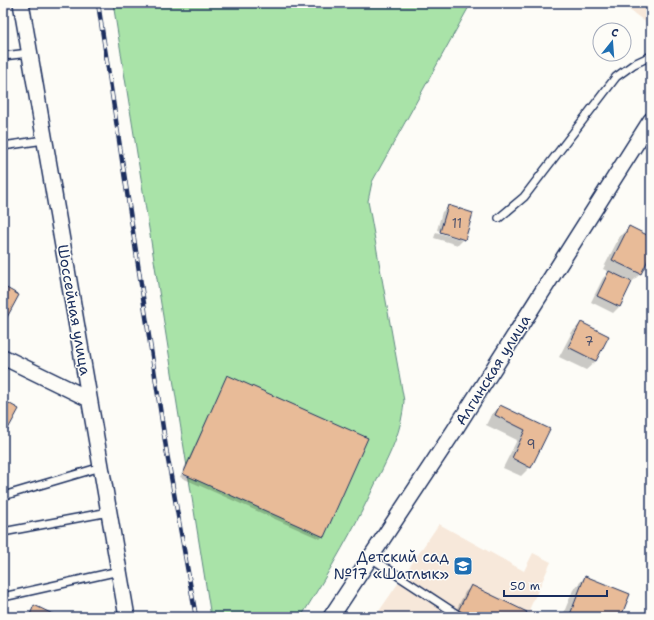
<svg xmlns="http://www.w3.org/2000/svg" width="654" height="620" viewBox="0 0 654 620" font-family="'Shantell Sans',sans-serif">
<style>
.built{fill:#f7e8da}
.green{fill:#a9e3a8;stroke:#628983}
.shadow{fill:#0003}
.building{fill:#e8bb98;stroke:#1b2f5e}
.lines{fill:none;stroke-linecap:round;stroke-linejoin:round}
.service-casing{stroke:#1b2f5e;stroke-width:10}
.minor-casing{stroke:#1b2f5e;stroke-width:18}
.service{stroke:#fdfcf7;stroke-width:7}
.minor{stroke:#fdfcf7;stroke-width:15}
.rail-casing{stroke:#1b2f5e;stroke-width:4.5}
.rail{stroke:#fdfcf7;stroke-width:3;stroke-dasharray:9;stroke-linecap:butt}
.labels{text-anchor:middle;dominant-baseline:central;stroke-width:3;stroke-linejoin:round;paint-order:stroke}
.number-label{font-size:13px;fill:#4e526c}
.street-label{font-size:15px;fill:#1b2f5e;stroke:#fdfcf7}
.poi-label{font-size:15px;fill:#1b2f5e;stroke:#fdfcf7;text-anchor:end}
</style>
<rect width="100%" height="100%" fill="#fdfcf7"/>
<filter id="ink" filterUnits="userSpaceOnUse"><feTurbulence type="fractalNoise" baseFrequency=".025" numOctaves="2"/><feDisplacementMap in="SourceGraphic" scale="8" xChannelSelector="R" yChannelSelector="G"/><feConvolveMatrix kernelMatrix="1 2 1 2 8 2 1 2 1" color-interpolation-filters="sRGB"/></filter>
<g filter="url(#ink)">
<path class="built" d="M 620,3 L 651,3 L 651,26 Z
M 439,524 L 524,571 L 533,553 L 551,562 L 529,610 L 544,617 L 375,617 Z"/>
<path class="green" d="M 113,3 L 471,3 L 372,182 L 368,201 L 370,212 L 404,401 C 402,430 391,452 378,478 C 356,526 329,572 301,617 L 211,617 Z"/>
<path class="shadow" d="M 644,3 L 651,3 L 651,7 Z
M 449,206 L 464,239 L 458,245 L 434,238 L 436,232 L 462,240 L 462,238 L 437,230 L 442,212 Z
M 629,227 L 651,238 L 651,252 L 640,274 L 631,283 L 619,307 L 613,313 L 591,302 L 603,278 L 609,272 L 603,269 L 620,236 Z
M 581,323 L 596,361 L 586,370 L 559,357 L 572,332 Z
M 227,377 L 323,536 L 320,539 L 180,477 Z
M 500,406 L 549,430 L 530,467 L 521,476 L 503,468 L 517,440 L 486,425 L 491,415 Z
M 585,577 L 620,617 L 562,617 L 573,590 Z
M 472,586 L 523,617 L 453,617 L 465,592 Z"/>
<path class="building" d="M 448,205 L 473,213 L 465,240 L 440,232 Z
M 629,226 L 651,237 L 651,254 L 641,274 L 612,260 Z
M 609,271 L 632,282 L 620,307 L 597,296 Z
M 3,286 L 19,295 L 5,321 L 3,319 Z
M 581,322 L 609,336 L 596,361 L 568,347 Z
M 227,375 L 368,438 L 324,537 L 183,474 Z
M 3,400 L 19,409 L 3,438 Z
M 500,405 L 550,429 L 531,468 L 512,458 L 525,430 L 495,415 Z
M 585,576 L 630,594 L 621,617 L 569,617 Z
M 471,585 L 527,612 L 524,617 L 470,617 L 458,611 Z
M 34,605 L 59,617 L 29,617 Z"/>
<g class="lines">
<g class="service-casing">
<path id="service" d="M 3,56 L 29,53
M 3,146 L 44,140
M 499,218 L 524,197 L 616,77 L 634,64 L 651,56
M 3,496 L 101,467
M 3,532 L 109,512
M 371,558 L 461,617
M 3,597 L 119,571"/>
</g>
<g class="minor-casing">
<path id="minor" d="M 21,3 L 127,617
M 3,357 L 89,399
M 331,617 L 454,431 L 651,120"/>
</g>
<use href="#service" class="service"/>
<use href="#minor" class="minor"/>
<g class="rail-casing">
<path id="rail" d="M 98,3 L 167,454 L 196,617"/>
</g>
<use href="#rail" class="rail"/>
</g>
</g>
<defs>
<g id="school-square" transform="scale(1)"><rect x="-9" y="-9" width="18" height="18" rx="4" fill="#1f6fb2" stroke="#fdfcf7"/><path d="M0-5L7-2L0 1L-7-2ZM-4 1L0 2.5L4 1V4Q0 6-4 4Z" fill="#fff"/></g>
</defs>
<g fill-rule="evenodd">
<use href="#school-square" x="463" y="566"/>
</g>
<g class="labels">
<g class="number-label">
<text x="457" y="223">11</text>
<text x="589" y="341">7</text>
<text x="531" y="444">9</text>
</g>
<g class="street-label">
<text transform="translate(74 310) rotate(80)">Шоссейная улица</text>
<text transform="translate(493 370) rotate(-58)">Алгинская улица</text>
</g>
<g class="poi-label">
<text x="449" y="557">Детский сад<tspan x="449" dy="17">№17 «Шатлык»</tspan></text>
</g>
</g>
<rect width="654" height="620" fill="none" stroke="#fdfcf7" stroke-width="16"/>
<rect x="8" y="8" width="638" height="604" fill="none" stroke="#1b2f5e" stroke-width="1.5" filter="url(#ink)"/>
<g transform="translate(612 42) rotate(17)"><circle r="19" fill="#fdfcf7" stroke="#a3aaba"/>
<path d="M0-3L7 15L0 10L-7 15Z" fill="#1f6fb2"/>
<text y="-6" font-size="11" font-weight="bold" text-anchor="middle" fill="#1b2f5e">С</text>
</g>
<path d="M504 590v6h103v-6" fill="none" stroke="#1b2f5e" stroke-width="2"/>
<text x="510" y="590" font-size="12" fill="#1b2f5e" stroke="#fdfcf7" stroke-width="3" paint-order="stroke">50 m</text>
</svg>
